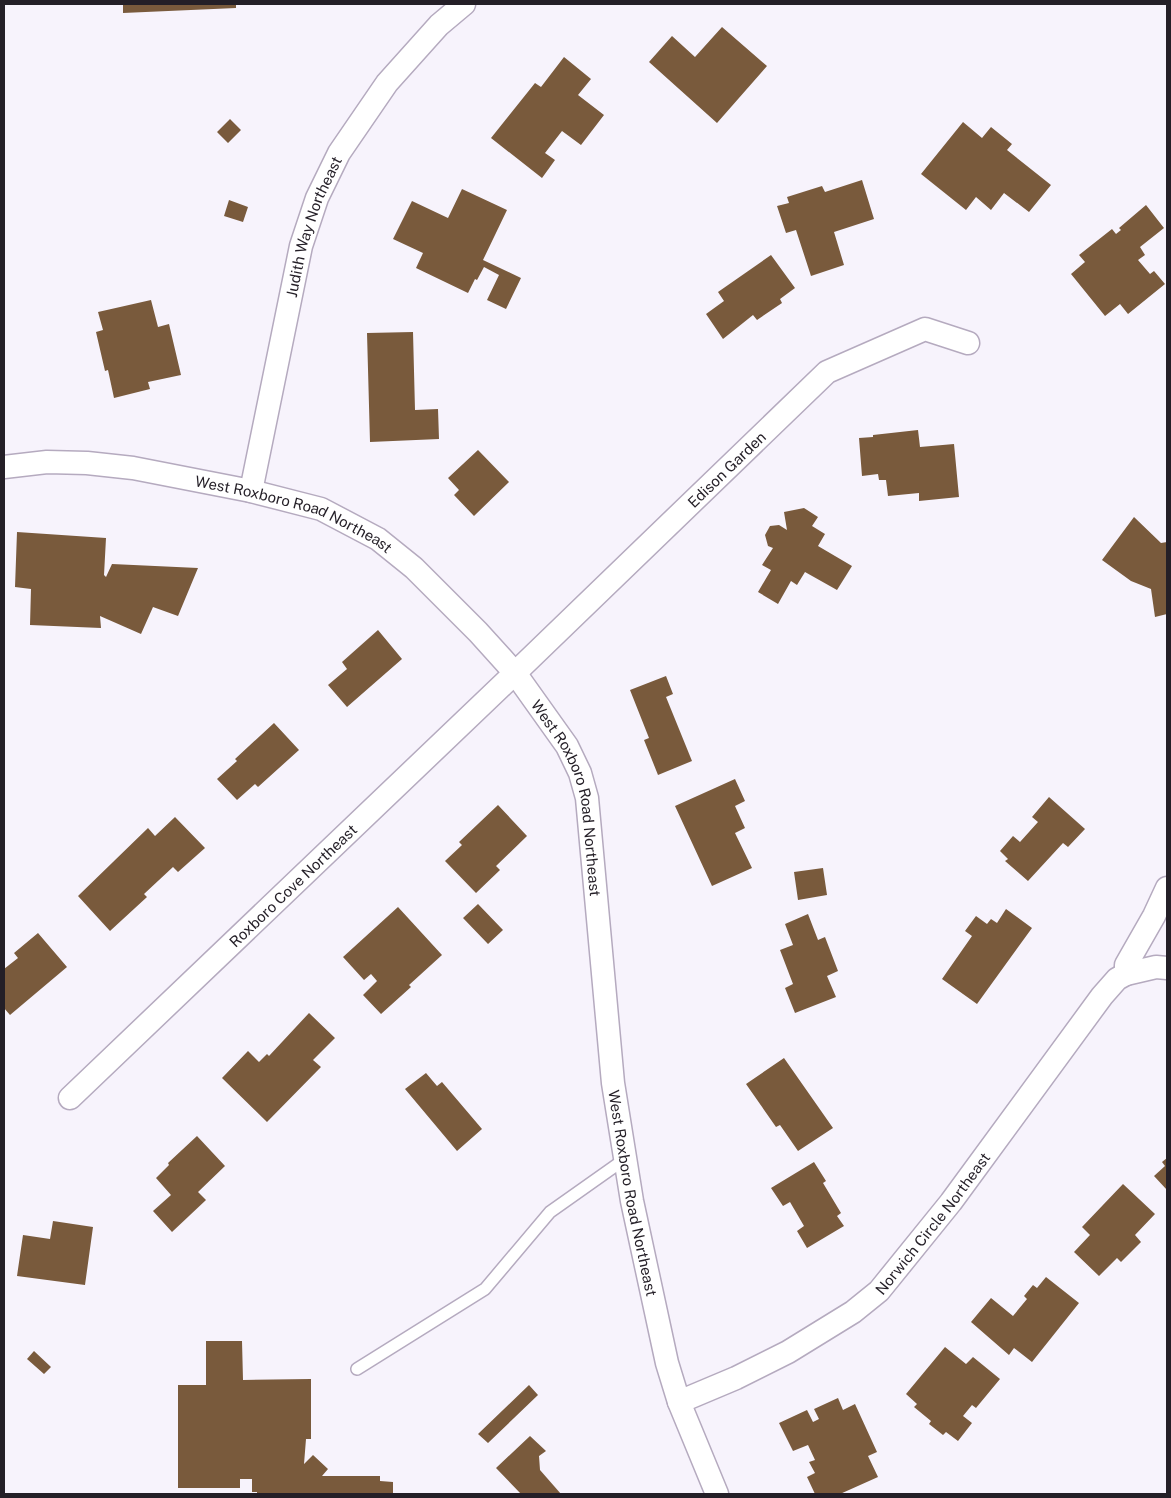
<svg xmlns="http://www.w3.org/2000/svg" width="1171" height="1498" viewBox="0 0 1171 1498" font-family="'Public Sans',sans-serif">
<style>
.building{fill:#795a3c}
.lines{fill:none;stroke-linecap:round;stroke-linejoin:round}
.lane-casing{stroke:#b5aabf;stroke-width:14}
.street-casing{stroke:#b5aabf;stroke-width:25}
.lane{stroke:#fff;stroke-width:11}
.street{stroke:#fff;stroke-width:22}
.labels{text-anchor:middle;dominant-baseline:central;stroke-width:5;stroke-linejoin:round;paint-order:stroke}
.street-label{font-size:15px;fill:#241f27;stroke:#f7f3fc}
</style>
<rect width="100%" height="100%" fill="#f7f3fc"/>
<path class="building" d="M 123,4 L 236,4 L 236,8 L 123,13 Z
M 722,27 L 767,66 L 717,123 L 649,62 L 672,36 L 695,57 Z
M 564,57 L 591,79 L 578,95 L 604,115 L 581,145 L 562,131 L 545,153 L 555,160 L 542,178 L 491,138 L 535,83 L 541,87 Z
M 230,119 L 241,130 L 228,143 L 217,132 Z
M 963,122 L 982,138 L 991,127 L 1012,144 L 1007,150 L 1051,185 L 1029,212 L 1004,193 L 991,210 L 976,197 L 966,210 L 921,174 Z
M 862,180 L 874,219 L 834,232 L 844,265 L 811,276 L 796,230 L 786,233 L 777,206 L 789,203 L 787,197 L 822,186 L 825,192 Z
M 462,189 L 507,210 L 483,260 L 521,278 L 506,309 L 487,300 L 499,275 L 484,267 L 477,280 L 475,279 L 468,293 L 416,268 L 423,253 L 393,239 L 412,201 L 448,218 Z
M 229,200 L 248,207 L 243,222 L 224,216 Z
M 1146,205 L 1164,228 L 1140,247 L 1145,255 L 1138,260 L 1150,274 L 1154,271 L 1165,284 L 1128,314 L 1120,304 L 1105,316 L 1071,274 L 1085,262 L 1079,255 L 1112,229 L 1116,234 L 1121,230 L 1119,228 Z
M 771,255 L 795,288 L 780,299 L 782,303 L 757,320 L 753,315 L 723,339 L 706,314 L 724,301 L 718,292 Z
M 151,300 L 158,327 L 169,324 L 181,375 L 148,382 L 150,389 L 114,398 L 108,370 L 105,371 L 96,332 L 103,330 L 98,312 Z
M 413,332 L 415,410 L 438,409 L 439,439 L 370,442 L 367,333 Z
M 918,430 L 920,447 L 954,444 L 959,497 L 919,501 L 919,493 L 888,496 L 886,480 L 879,480 L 878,474 L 862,476 L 859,438 L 873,437 L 873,435 Z
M 478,450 L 509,482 L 474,516 L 454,495 L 459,490 L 448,478 Z
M 804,508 L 818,517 L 812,526 L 825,534 L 818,546 L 852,566 L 837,590 L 805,572 L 797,585 L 791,581 L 778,604 L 758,592 L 771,570 L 762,565 L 773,548 L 768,546 L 765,535 L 770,526 L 779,525 L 787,530 L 784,512 Z
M 1134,517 L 1161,543 L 1167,542 L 1167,614 L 1155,617 L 1151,589 L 1131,581 L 1102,560 Z
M 17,532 L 106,538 L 104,575 L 106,577 L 112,564 L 198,568 L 178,616 L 153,607 L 141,634 L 100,616 L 101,628 L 30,625 L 31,589 L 15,587 Z
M 378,630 L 402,659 L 347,707 L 328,685 L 347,669 L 342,662 Z
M 666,676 L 673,694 L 666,697 L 692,761 L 658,775 L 644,740 L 649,738 L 630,690 Z
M 274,723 L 299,750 L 258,787 L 255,784 L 237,800 L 217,779 L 237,761 L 235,759 Z
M 735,779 L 745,801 L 735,806 L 745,828 L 735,833 L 752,868 L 712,886 L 675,806 Z
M 1049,797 L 1085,829 L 1068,847 L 1063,843 L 1028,881 L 1005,861 L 1008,859 L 1000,851 L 1013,836 L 1020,842 L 1038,822 L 1032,817 Z
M 498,805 L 527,836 L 496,866 L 500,870 L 476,893 L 445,861 L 462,845 L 459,842 Z
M 175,817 L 205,848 L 178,872 L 173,867 L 144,894 L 147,897 L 110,931 L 78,896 L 148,828 L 155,836 Z
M 823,868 L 827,895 L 798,900 L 794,872 Z
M 478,904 L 503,930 L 488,944 L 463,918 Z
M 398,907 L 442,955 L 409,985 L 411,987 L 381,1014 L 363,995 L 377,981 L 371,974 L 364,980 L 343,957 Z
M 1006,909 L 1032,928 L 977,1004 L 942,979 L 972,936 L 965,931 L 976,916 L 987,924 L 991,919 L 997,923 Z
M 808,914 L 818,940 L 825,937 L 838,971 L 827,976 L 836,997 L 795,1013 L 785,988 L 793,984 L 780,950 L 793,945 L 785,924 Z
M 38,933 L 67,967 L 10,1015 L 4,1008 L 4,969 L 18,958 L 14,953 Z
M 309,1013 L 335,1038 L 313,1060 L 321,1067 L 267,1122 L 222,1078 L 248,1051 L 259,1062 L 267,1054 L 269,1056 Z
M 784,1058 L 833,1128 L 798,1151 L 780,1125 L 776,1127 L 746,1084 Z
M 426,1073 L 437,1086 L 442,1082 L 482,1129 L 457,1151 L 405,1089 Z
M 197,1136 L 225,1166 L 198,1192 L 206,1200 L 172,1232 L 153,1211 L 171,1195 L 156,1178 L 169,1165 L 168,1163 Z
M 1167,1158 L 1167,1190 L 1154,1176 L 1165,1166 L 1162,1162 Z
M 814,1162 L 826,1181 L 823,1183 L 841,1213 L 837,1216 L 844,1226 L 807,1248 L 797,1231 L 804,1226 L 790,1202 L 783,1206 L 771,1188 Z
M 1123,1184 L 1155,1214 L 1135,1235 L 1141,1242 L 1121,1262 L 1117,1258 L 1099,1276 L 1074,1252 L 1090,1235 L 1082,1227 Z
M 53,1221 L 93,1227 L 85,1285 L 17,1276 L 23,1235 L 50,1239 Z
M 1046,1277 L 1079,1303 L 1032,1362 L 1014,1348 L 1009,1355 L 971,1322 L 991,1298 L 1013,1316 L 1027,1299 L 1024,1296 L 1033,1285 L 1037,1288 Z
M 206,1341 L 242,1341 L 243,1380 L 311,1379 L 311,1439 L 306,1439 L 304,1464 L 313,1455 L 328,1469 L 322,1476 L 380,1476 L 380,1481 L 393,1482 L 393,1494 L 257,1494 L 257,1492 L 252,1492 L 252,1479 L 240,1479 L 240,1488 L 178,1488 L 178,1385 L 206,1385 Z
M 945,1347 L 966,1364 L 973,1357 L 1000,1379 L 976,1408 L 972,1405 L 963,1416 L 972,1423 L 958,1441 L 946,1432 L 943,1435 L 929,1424 L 931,1421 L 914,1407 L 917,1404 L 906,1394 Z
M 34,1351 L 51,1367 L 44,1374 L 27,1359 Z
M 529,1385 L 538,1395 L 488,1443 L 478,1434 Z
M 838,1398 L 843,1410 L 855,1404 L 877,1452 L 868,1456 L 878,1477 L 840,1494 L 815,1494 L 807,1477 L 815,1473 L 809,1462 L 815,1460 L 808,1445 L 793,1451 L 779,1423 L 807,1410 L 813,1422 L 819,1419 L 814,1409 Z
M 530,1436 L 546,1451 L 539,1456 L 540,1470 L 561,1494 L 521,1494 L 496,1468 Z"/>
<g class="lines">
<g class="lane-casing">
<path id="lane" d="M 357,1369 L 485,1289 L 550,1212 L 625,1159"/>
</g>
<g class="street-casing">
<g id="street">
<path id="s1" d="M 4,467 L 47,462 L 87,463 L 133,468 L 251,491 L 321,509 L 378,539 L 414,568 L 478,632 L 515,673 L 567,746 L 580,773 L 587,798 L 613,1083 L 632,1201 L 667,1363 L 679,1402 L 717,1494"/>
<path id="s2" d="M 251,491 L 301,246 L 317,198 L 339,153 L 387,83 L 439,25 L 464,4"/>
<path d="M 1167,888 L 1154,916 L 1126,965 L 1126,974 L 1156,967 L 1167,968"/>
<path id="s3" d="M 70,1098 L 515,673 L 827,372 L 925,329 L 968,343"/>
<path id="s4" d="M 679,1402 L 736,1378 L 788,1352 L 853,1312 L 879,1291 L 951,1202 L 1102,996 L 1117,979 L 1126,974"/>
</g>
</g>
<use href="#lane" class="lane"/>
<use href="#street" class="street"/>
</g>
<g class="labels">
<g class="street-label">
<text stroke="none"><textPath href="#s2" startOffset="272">Judith Way Northeast</textPath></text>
<text stroke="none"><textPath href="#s3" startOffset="909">Edison Garden</textPath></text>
<text stroke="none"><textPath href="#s1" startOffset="298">West Roxboro Road Northeast</textPath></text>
<text stroke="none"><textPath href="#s1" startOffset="718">West Roxboro Road Northeast</textPath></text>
<text stroke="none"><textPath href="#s3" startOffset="308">Roxboro Cove Northeast</textPath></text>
<text stroke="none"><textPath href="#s1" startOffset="1122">West Roxboro Road Northeast</textPath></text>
<text stroke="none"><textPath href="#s4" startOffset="316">Norwich Circle Northeast</textPath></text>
</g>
</g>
<rect width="1171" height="1498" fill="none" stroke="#241f27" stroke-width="10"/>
</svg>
